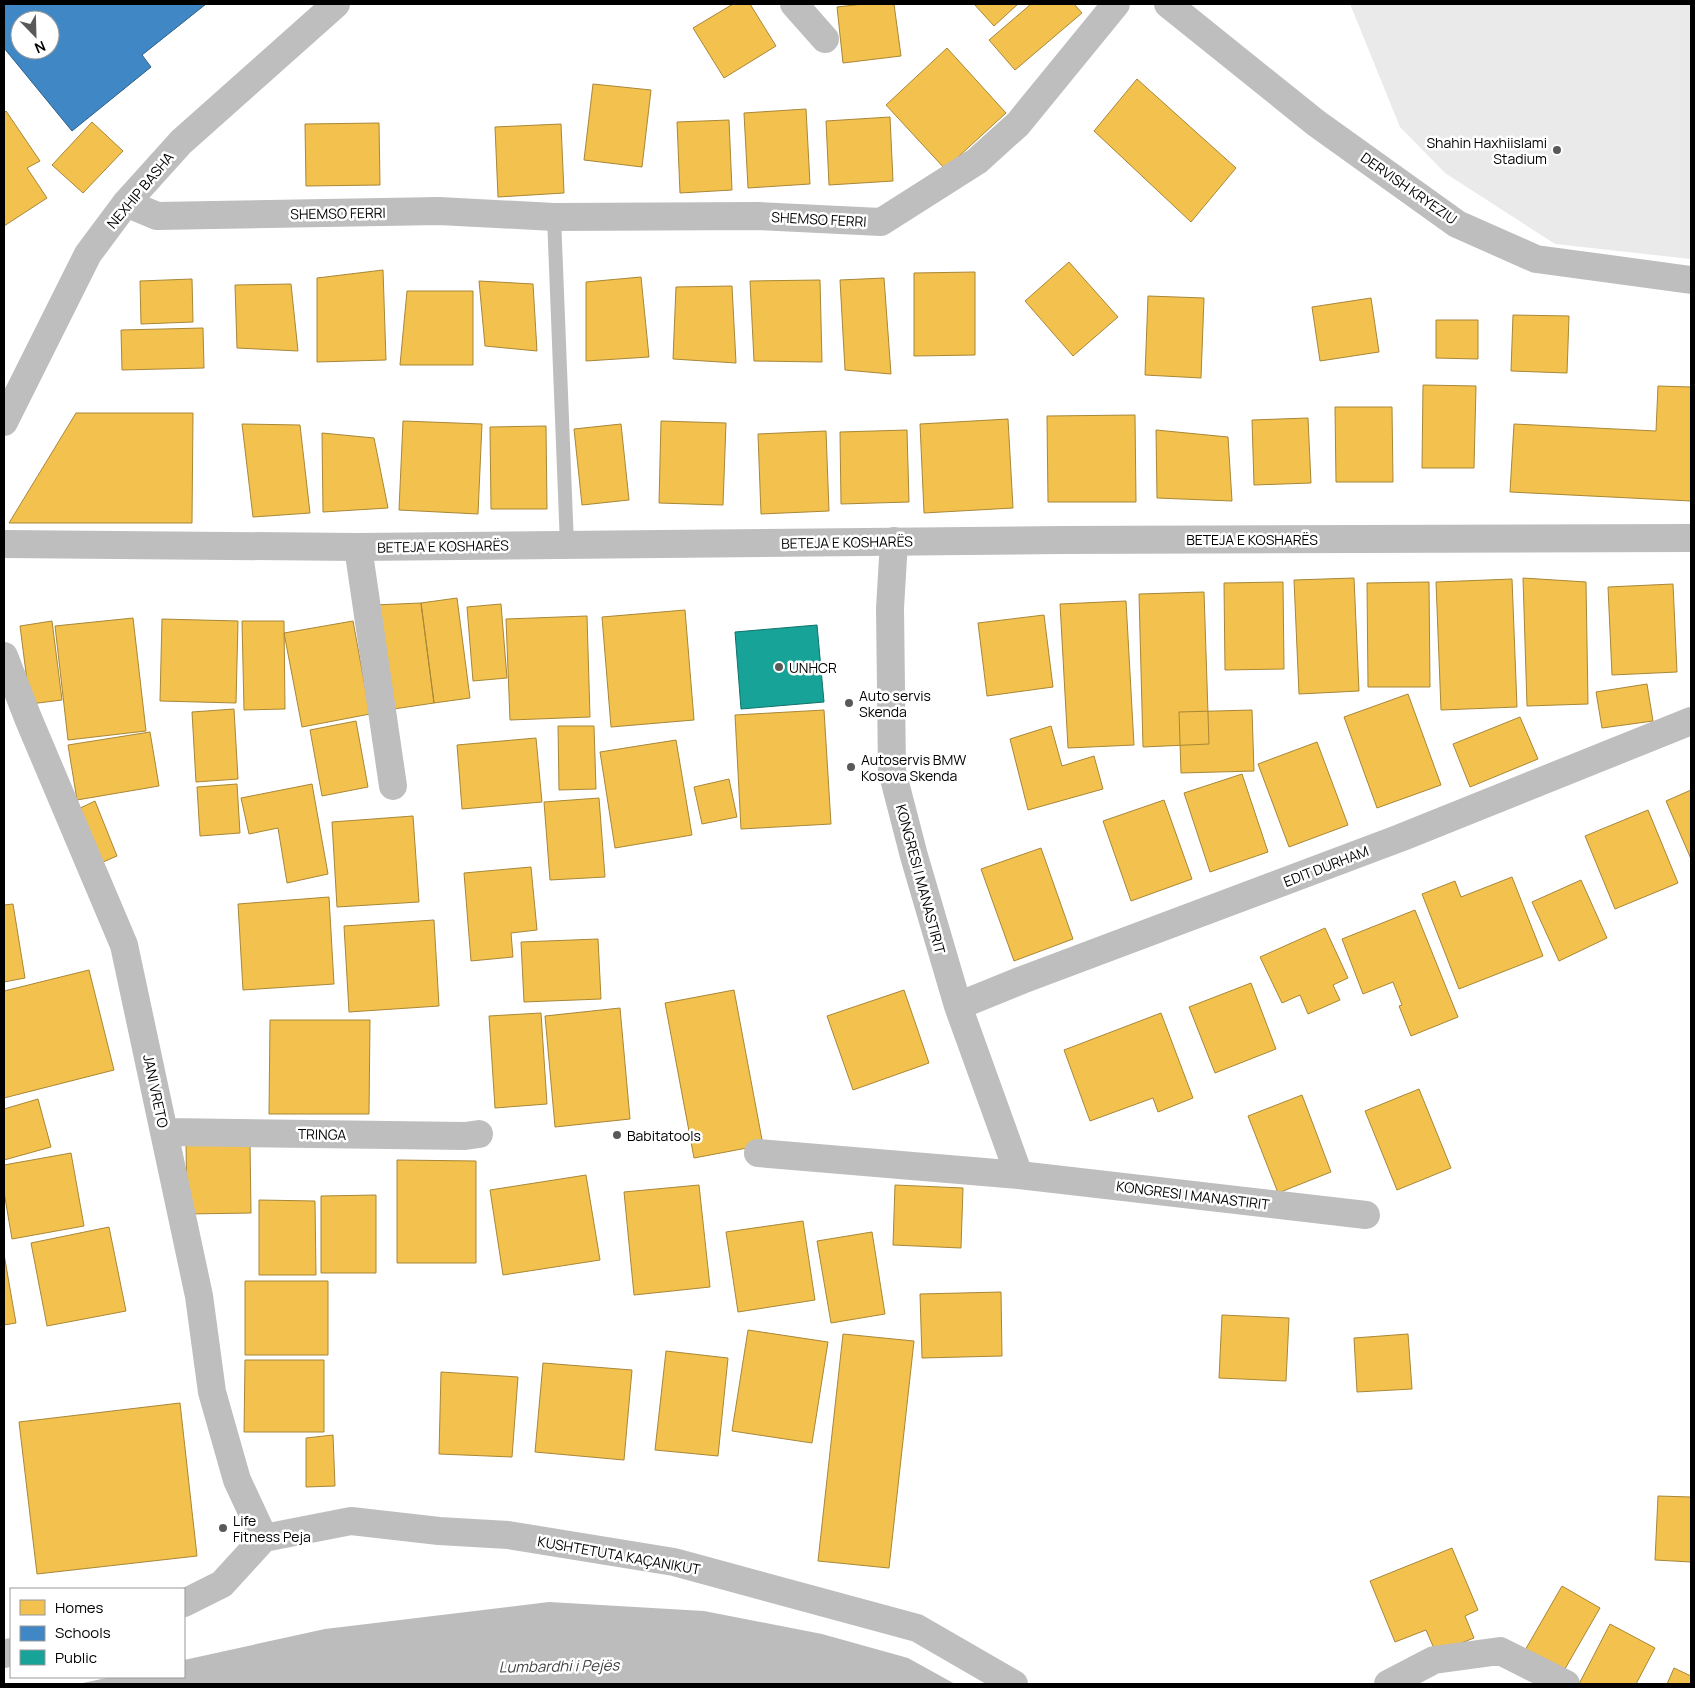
<svg xmlns="http://www.w3.org/2000/svg" width="1695" height="1688" viewBox="0 0 1695 1688" font-family="Manrope,sans-serif">
<style>
.green{fill:#eaeaea}
.water{fill:#bcbcbc}
.homes{fill:#f2c14e;stroke:#a98737}
.schools{fill:#3f88c5;stroke:#2c5f8a;fill-rule:evenodd}
.public{fill:#17a398;stroke:#10726a}
.lines{fill:none;stroke-linecap:round;stroke-linejoin:round}
.service{stroke:#bebebe;stroke-width:14}
.minor{stroke:#bebebe;stroke-width:28}
.tertiary{stroke:#bebebe;stroke-width:28}
.poi-dot{fill:#595959;stroke:#fff;stroke-width:2}
.labels{text-anchor:middle;dominant-baseline:central;stroke-width:5;stroke-linejoin:round;paint-order:stroke}
.poi-label{font-size:14px;fill:#000;stroke:#fff;text-anchor:start}
.street-label{font-size:14px;fill:#000;stroke:#fff}
.water-label{font-size:15px;font-style:italic;fill:#414141;stroke:#fff}
</style>
<rect width="100%" height="100%" fill="#fff"/>
<path class="green" d="M 1350,4 L 1691,4 L 1691,259 L 1555,244 L 1445,173 L 1400,127 Z"/>
<path class="water" d="M 549,1602 L 704,1611 L 822,1634 L 908,1658 L 955,1684 L 78,1684 L 111,1677 L 184,1677 L 184,1660 L 325,1629 Z"/>
<path class="homes" d="M 733,4 L 750,4 L 776,46 L 724,78 L 693,28 Z
M 863,4 L 894,4 L 901,56 L 843,63 L 837,7 Z
M 974,4 L 1018,4 L 994,26 Z
M 1031,4 L 1074,4 L 1082,13 L 1015,70 L 989,40 Z
M 947,48 L 1006,113 L 945,169 L 886,105 Z
M 1137,79 L 1236,168 L 1191,222 L 1094,131 Z
M 593,84 L 651,90 L 642,167 L 584,160 Z
M 806,109 L 810,184 L 748,188 L 744,113 Z
M 6,111 L 40,161 L 27,168 L 47,198 L 4,226 L 4,113 Z
M 890,117 L 893,181 L 829,185 L 826,121 Z
M 729,120 L 732,190 L 680,193 L 677,122 Z
M 92,122 L 123,151 L 83,193 L 52,165 Z
M 379,123 L 380,185 L 306,186 L 305,124 Z
M 561,124 L 564,193 L 498,197 L 495,127 Z
M 1069,262 L 1118,317 L 1073,356 L 1025,301 Z
M 383,270 L 386,360 L 317,362 L 317,278 Z
M 975,272 L 975,355 L 914,356 L 914,273 Z
M 641,277 L 649,357 L 586,361 L 586,282 Z
M 884,278 L 891,374 L 845,370 L 840,280 Z
M 192,279 L 193,322 L 141,324 L 140,281 Z
M 820,280 L 822,362 L 754,361 L 750,281 Z
M 479,281 L 533,284 L 537,351 L 485,346 Z
M 291,284 L 298,351 L 237,348 L 235,285 Z
M 732,286 L 736,363 L 673,359 L 676,287 Z
M 407,291 L 473,291 L 473,365 L 400,365 Z
M 1148,296 L 1204,298 L 1201,378 L 1145,375 Z
M 1371,298 L 1379,352 L 1320,361 L 1312,307 Z
M 1513,315 L 1569,316 L 1567,373 L 1511,371 Z
M 1436,320 L 1478,320 L 1478,359 L 1436,358 Z
M 203,328 L 204,368 L 122,370 L 121,330 Z
M 1423,385 L 1476,386 L 1474,468 L 1422,468 Z
M 1658,386 L 1691,387 L 1691,501 L 1510,492 L 1514,424 L 1656,431 Z
M 1335,407 L 1392,407 L 1393,482 L 1336,482 Z
M 76,413 L 193,413 L 192,523 L 9,523 Z
M 1135,415 L 1136,502 L 1048,502 L 1047,416 Z
M 1308,418 L 1311,483 L 1254,485 L 1252,420 Z
M 1008,419 L 1013,508 L 924,513 L 920,424 Z
M 403,421 L 482,424 L 478,514 L 399,510 Z
M 661,421 L 726,423 L 723,505 L 659,503 Z
M 242,424 L 300,425 L 310,513 L 253,517 Z
M 621,424 L 629,500 L 582,505 L 574,429 Z
M 546,426 L 547,509 L 491,509 L 490,427 Z
M 907,430 L 909,502 L 841,504 L 840,432 Z
M 1156,430 L 1228,437 L 1232,501 L 1157,498 Z
M 826,431 L 829,511 L 761,514 L 758,434 Z
M 322,433 L 374,438 L 388,508 L 323,512 Z
M 1354,578 L 1359,691 L 1299,694 L 1294,580 Z
M 1523,578 L 1586,582 L 1588,704 L 1527,706 Z
M 1512,579 L 1517,707 L 1441,710 L 1436,582 Z
M 1283,582 L 1284,669 L 1225,670 L 1224,583 Z
M 1429,582 L 1430,687 L 1368,687 L 1367,583 Z
M 1673,584 L 1677,672 L 1612,675 L 1608,587 Z
M 1204,592 L 1209,744 L 1143,747 L 1139,594 Z
M 457,598 L 470,698 L 434,703 L 421,603 Z
M 1126,601 L 1134,745 L 1068,748 L 1060,604 Z
M 421,603 L 434,703 L 387,710 L 374,605 Z
M 501,604 L 507,678 L 473,681 L 467,607 Z
M 685,610 L 694,720 L 611,727 L 602,617 Z
M 1044,615 L 1053,687 L 987,696 L 978,623 Z
M 587,616 L 590,717 L 510,720 L 506,619 Z
M 133,618 L 146,731 L 68,740 L 55,626 Z
M 162,619 L 238,621 L 236,703 L 160,701 Z
M 52,621 L 62,700 L 30,704 L 20,626 Z
M 242,621 L 284,621 L 285,709 L 244,710 Z
M 353,621 L 370,714 L 302,727 L 284,633 Z
M 1647,684 L 1653,721 L 1602,728 L 1596,692 Z
M 1408,694 L 1441,785 L 1377,808 L 1344,717 Z
M 234,709 L 238,779 L 196,782 L 192,712 Z
M 824,710 L 831,824 L 741,829 L 735,715 Z
M 1252,710 L 1254,771 L 1181,773 L 1179,712 Z
M 1520,717 L 1538,759 L 1470,787 L 1453,744 Z
M 356,721 L 368,787 L 322,796 L 310,730 Z
M 558,726 L 594,726 L 596,789 L 559,790 Z
M 1051,726 L 1062,766 L 1094,756 L 1103,789 L 1028,810 L 1010,739 Z
M 150,732 L 159,786 L 77,800 L 68,745 Z
M 536,738 L 542,802 L 462,809 L 457,745 Z
M 676,740 L 692,835 L 615,848 L 600,752 Z
M 1317,742 L 1348,825 L 1289,847 L 1258,764 Z
M 1242,774 L 1268,852 L 1210,872 L 1184,793 Z
M 729,779 L 737,817 L 702,824 L 694,787 Z
M 237,784 L 240,833 L 200,836 L 197,787 Z
M 312,784 L 328,874 L 287,883 L 278,828 L 249,834 L 241,798 Z
M 1691,790 L 1691,859 L 1666,801 Z
M 599,798 L 605,877 L 550,880 L 544,802 Z
M 1164,800 L 1192,879 L 1131,901 L 1103,821 Z
M 95,801 L 117,856 L 96,865 L 74,811 Z
M 1648,810 L 1678,883 L 1615,909 L 1585,836 Z
M 413,816 L 419,902 L 337,907 L 332,822 Z
M 1041,848 L 1073,939 L 1014,961 L 981,869 Z
M 531,867 L 537,930 L 511,933 L 513,957 L 471,961 L 464,873 Z
M 1512,877 L 1543,956 L 1459,989 L 1422,894 L 1455,881 L 1461,897 Z
M 1581,880 L 1607,938 L 1559,961 L 1532,902 Z
M 329,897 L 334,984 L 243,990 L 238,904 Z
M 13,904 L 25,978 L 4,982 L 4,905 Z
M 1415,910 L 1458,1017 L 1411,1036 L 1399,1006 L 1402,1005 L 1393,982 L 1363,994 L 1342,939 Z
M 434,920 L 439,1006 L 349,1012 L 344,926 Z
M 1325,928 L 1348,978 L 1333,985 L 1340,1000 L 1308,1014 L 1300,995 L 1282,1003 L 1260,957 Z
M 598,939 L 601,999 L 524,1002 L 521,942 Z
M 89,970 L 114,1070 L 4,1098 L 4,991 Z
M 1251,983 L 1276,1049 L 1215,1073 L 1189,1007 Z
M 734,990 L 763,1145 L 694,1158 L 665,1003 Z
M 904,990 L 929,1063 L 853,1090 L 827,1016 Z
M 620,1008 L 630,1119 L 555,1127 L 545,1016 Z
M 541,1013 L 547,1104 L 495,1108 L 489,1016 Z
M 1161,1013 L 1193,1098 L 1158,1112 L 1153,1098 L 1090,1121 L 1064,1050 Z
M 270,1020 L 370,1020 L 369,1114 L 269,1114 Z
M 1419,1089 L 1451,1168 L 1397,1190 L 1365,1111 Z
M 1302,1095 L 1331,1172 L 1278,1193 L 1248,1116 Z
M 38,1099 L 51,1147 L 4,1160 L 4,1109 Z
M 250,1143 L 251,1213 L 187,1214 L 186,1144 Z
M 71,1153 L 84,1226 L 12,1239 L 4,1192 L 4,1165 Z
M 397,1160 L 476,1161 L 476,1263 L 397,1263 Z
M 586,1175 L 600,1260 L 503,1275 L 490,1190 Z
M 699,1185 L 710,1287 L 634,1295 L 624,1192 Z
M 895,1185 L 963,1188 L 961,1248 L 893,1245 Z
M 376,1195 L 376,1273 L 321,1273 L 321,1196 Z
M 259,1200 L 315,1201 L 316,1275 L 259,1275 Z
M 803,1221 L 815,1300 L 738,1312 L 726,1232 Z
M 109,1227 L 126,1311 L 47,1326 L 31,1243 Z
M 872,1232 L 885,1314 L 831,1323 L 817,1241 Z
M 4,1254 L 16,1323 L 4,1325 Z
M 245,1281 L 328,1281 L 328,1355 L 245,1355 Z
M 1001,1292 L 1002,1356 L 922,1358 L 920,1294 Z
M 1222,1315 L 1289,1318 L 1286,1381 L 1219,1378 Z
M 748,1330 L 828,1342 L 812,1443 L 732,1431 Z
M 843,1334 L 914,1341 L 889,1568 L 818,1561 Z
M 1408,1334 L 1412,1389 L 1357,1392 L 1354,1338 Z
M 666,1351 L 728,1358 L 718,1456 L 655,1450 Z
M 245,1360 L 324,1360 L 324,1432 L 244,1432 Z
M 543,1363 L 632,1370 L 624,1460 L 535,1452 Z
M 441,1372 L 518,1377 L 512,1457 L 439,1454 Z
M 180,1403 L 197,1556 L 37,1574 L 19,1422 Z
M 333,1435 L 335,1486 L 306,1487 L 306,1438 Z
M 1658,1496 L 1691,1497 L 1691,1562 L 1655,1560 Z
M 1452,1548 L 1478,1610 L 1465,1616 L 1474,1638 L 1436,1653 L 1426,1630 L 1395,1642 L 1370,1581 Z
M 1562,1586 L 1600,1608 L 1562,1674 L 1524,1652 Z
M 1610,1624 L 1655,1648 L 1636,1684 L 1579,1684 Z
M 1674,1668 L 1691,1676 L 1691,1684 L 1667,1684 Z"/>
<path class="schools" d="M 4,4 L 206,4 L 142,55 L 151,67 L 72,131 L 4,48 ZM 20,20 L 50,20 L 50,50 L 20,50 Z"/>
<path class="public" d="M 817,625 L 824,702 L 741,709 L 735,632 Z"/>
<g class="lines">
<path class="service" d="M 554,217 L 567,545"/>
<path class="minor" d="M 794,4 L 825,39
M 1168,4 L 1316,123 L 1457,224 L 1536,259 L 1691,280
M 126,203 L 157,216 L 439,211 L 554,217 L 758,216 L 881,222 L 977,161 L 1018,124 L 1116,4
M 4,422 L 88,254 L 126,203 L 181,142 L 336,4
M 894,541 L 890,608 L 892,771 L 914,856 L 958,1006 L 1019,1175
M 358,547 L 393,786
M 4,656 L 28,718 L 124,945 L 199,1296 L 212,1392 L 237,1480 L 264,1538
M 958,1006 L 1022,980 L 1400,838 L 1691,721
M 165,1132 L 465,1136 L 479,1134
M 758,1153 L 1019,1175 L 1366,1215
M 264,1538 L 351,1521 L 439,1531 L 508,1535 L 674,1562 L 917,1628 L 1014,1684
M 184,1603 L 222,1584 L 264,1538
M 4,1654 L 11,1652
M 1388,1684 L 1434,1660 L 1500,1651 L 1566,1684"/>
<path class="tertiary" d="M 4,544 L 358,547 L 1062,540 L 1691,538"/>
</g>
<g class="poi-dot">
<circle cx="1557" cy="150" r="5"/>
<circle cx="779" cy="667" r="5"/>
<circle cx="849" cy="703" r="5"/>
<circle cx="851" cy="767" r="5"/>
<circle cx="617" cy="1135" r="5"/>
<circle cx="223" cy="1528" r="5"/>
</g>
<g class="labels">
<g class="poi-label">
<text x="1547" y="142" text-anchor="end">Shahin Haxhiislami<tspan x="1547" dy="16">Stadium</tspan></text>
<text x="789" y="667">UNHCR</text>
<text x="859" y="695">Auto servis<tspan x="859" dy="16">Skenda</tspan></text>
<text x="861" y="759">Autoservis BMW<tspan x="861" dy="16">Kosova Skenda</tspan></text>
<text x="627" y="1135">Babitatools</text>
<text x="233" y="1520">Life<tspan x="233" dy="16">Fitness Peja</tspan></text>
</g>
<g class="street-label">
<text transform="translate(1409 188) rotate(35)">DERVISH KRYEZIU</text>
<text transform="translate(140 190) rotate(-50)">NEXHIP BASHA</text>
<text transform="translate(338 213) rotate(-1)">SHEMSO FERRI</text>
<text transform="translate(819 219) rotate(3)">SHEMSO FERRI</text>
<text x="1252" y="539">BETEJA E KOSHARËS</text>
<text transform="translate(847 542) rotate(-1)">BETEJA E KOSHARËS</text>
<text transform="translate(443 546) rotate(-1)">BETEJA E KOSHARËS</text>
<text transform="translate(1326 866) rotate(-21)">EDIT DURHAM</text>
<text transform="translate(921 879) rotate(75)">KONGRESI I MANASTIRIT</text>
<text transform="translate(156 1091) rotate(78)">JANI VRETO</text>
<text transform="translate(322 1134) rotate(1)">TRINGA</text>
<text transform="translate(1193 1195) rotate(7)">KONGRESI I MANASTIRIT</text>
<text transform="translate(619 1555) rotate(10)">KUSHTETUTA KAÇANIKUT</text>
</g>
<g class="water-label">
<text transform="translate(559 1666) rotate(-1)">Lumbardhi i Pejës</text>
</g>
</g>
<rect width="1695" height="1688" fill="none" stroke="#000000" stroke-width="10"/>
<rect x="10" y="1588" width="175" height="90" fill="#ffffff" stroke="#999999"/>
<rect x="20" y="1600" width="25" height="15" fill="#f2c14e" stroke="#999999"/>
<text x="55" y="1613" font-size="15" fill="#000000">Homes</text>
<rect x="20" y="1626" width="25" height="15" fill="#3f88c5" stroke="#999999"/>
<text x="55" y="1638" font-size="15" fill="#000000">Schools</text>
<rect x="20" y="1650" width="25" height="15" fill="#17a398" stroke="#999999"/>
<text x="55" y="1663" font-size="15" fill="#000000">Public</text>
<g transform="translate(35 35) rotate(157)"><circle r="24" fill="#ffffff" stroke="#999999"/>
<path d="M0-4L9 19L0 12L-9 19Z" fill="#595959"/>
<text y="-8" font-size="14" font-weight="bold" text-anchor="middle" fill="#000000">N</text>
</g>
</svg>
